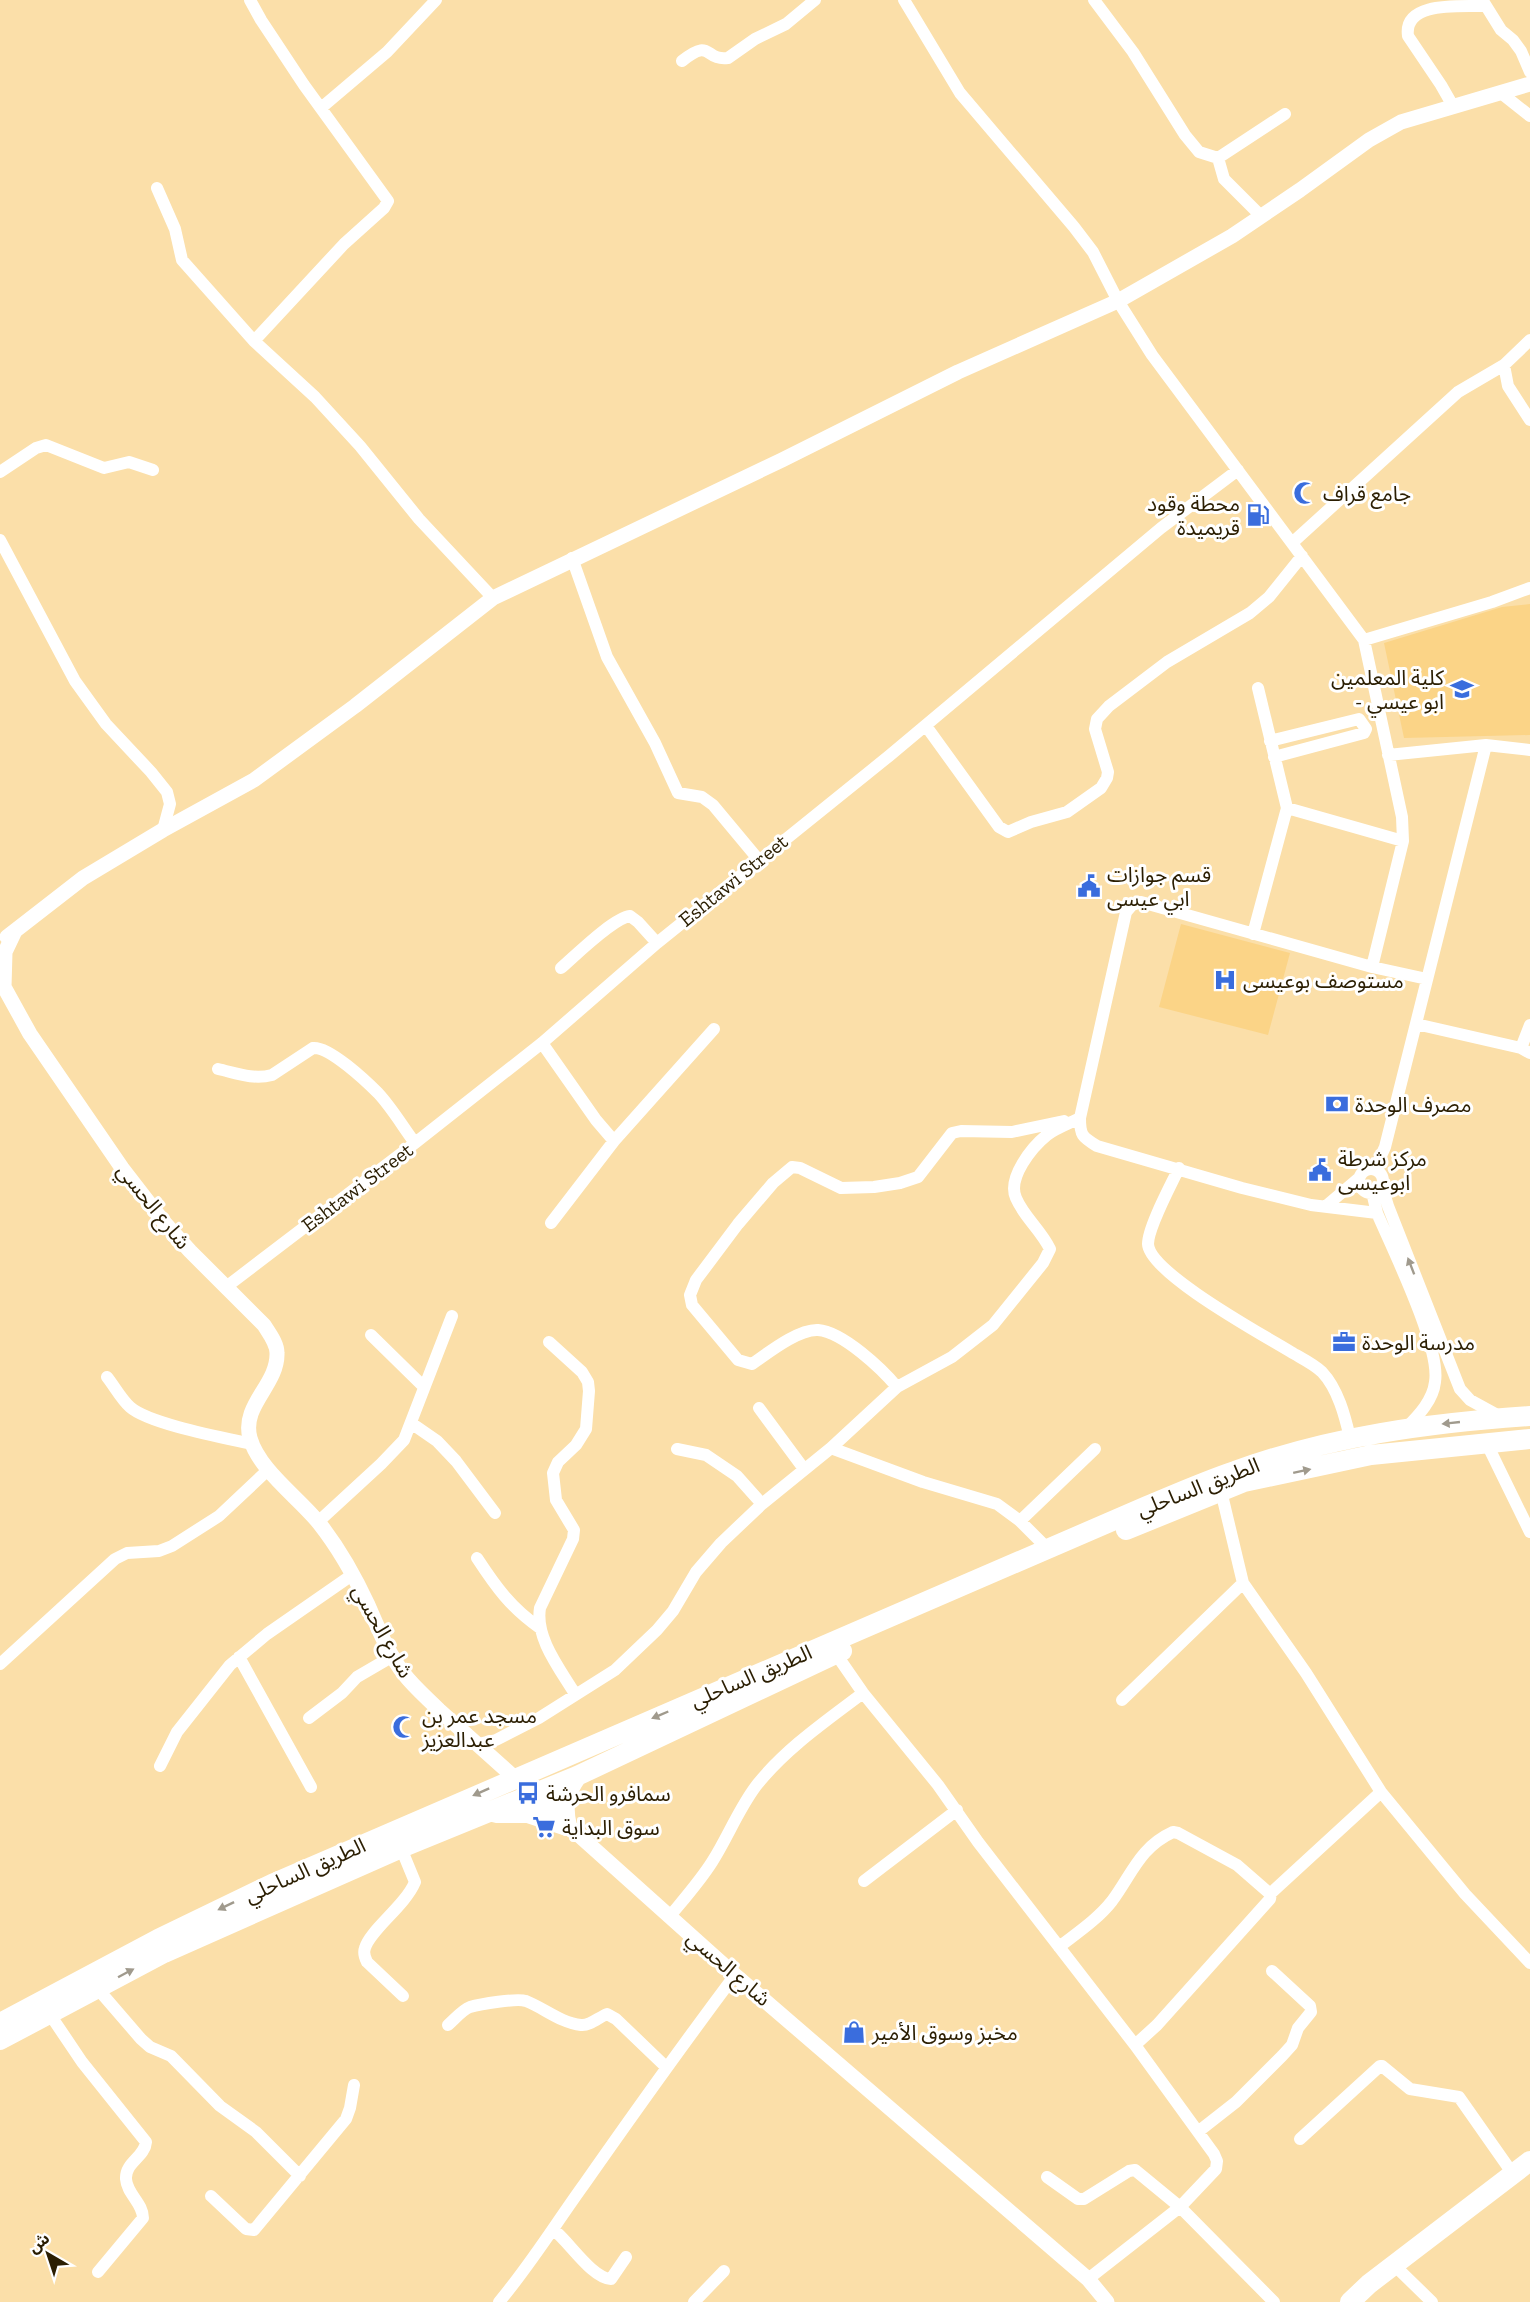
<svg xmlns="http://www.w3.org/2000/svg" width="1530" height="2302" viewBox="0 0 1530 2302" font-family="'Zilla Slab','Noto Sans Arabic',serif">
<style>
.built{fill:#fbd487}
.lines{fill:none;stroke-linecap:round;stroke-linejoin:round}
.minor{stroke:#fff;stroke-width:12}
.tertiary{stroke:#fff;stroke-width:15}
.primary{stroke:#fff;stroke-width:20}
.trunk{stroke:#fff;stroke-width:20}
.oneway{fill:#a09a8d}
.labels{text-anchor:middle;dominant-baseline:central;stroke-width:6;stroke-linejoin:round;paint-order:stroke}
.poi-label{font-size:21px;fill:#2b1e02;stroke:#fff;text-anchor:start}
.street-label{font-size:21px;fill:#2b1e02;stroke:#fff}
</style>
<rect width="100%" height="100%" fill="#fbdfa9"/>
<path class="built" d="M 1530,604 L 1530,735 L 1404,738 L 1384,643 L 1502,607 Z
M 1181,924 L 1290,953 L 1268,1035 L 1159,1007 Z"/>
<g class="lines">
<path class="minor" d="M 250,0 L 261,20 L 304,85 L 388,201 L 384,208 L 344,244 L 254,341 L 315,397 L 360,446 L 419,519 L 493,598
M 904,0 L 960,93 L 1074,227 L 1093,252 L 1118,301 L 1152,355 L 1364,640 L 1402,817 L 1403,841 L 1372,967 L 1427,979
M 1094,0 L 1133,52 L 1185,135 L 1199,152 L 1218,158 L 1224,179 L 1261,216
M 1483,1 L 1501,30 L 1513,40 L 1521,51 L 1530,72
M 682,61 C 712,37 704,61 728,58 L 755,39 L 786,24 L 815,0
M 1501,93 L 1530,116
M 1453,106 L 1441,85 L 1408,36 C 1403,0 1463,7 1486,6
M 321,108 L 387,52 L 436,0
M 1218,158 L 1285,114
M 157,188 L 175,229 L 182,260 L 254,341
M 1530,340 L 1504,365 L 1508,386 L 1530,420
M 0,472 L 36,448 L 46,445 L 104,468 L 129,462 L 153,470
M 0,540 L 75,681 L 106,724 L 151,772 L 167,792 L 170,804 L 163,830
M 1292,543 L 1458,392 L 1504,365
M 572,558 L 607,657 L 655,743 L 678,793 L 702,797 L 713,805 L 758,859
M 1364,640 L 1492,602 L 1530,588
M 926,726 L 999,827 L 1008,832 L 1031,822 L 1067,812 L 1101,788 L 1107,778 L 1108,772 L 1095,729 L 1097,719 L 1109,706 L 1167,662 L 1250,613 L 1269,597 L 1302,556
M 1270,741 L 1359,719 L 1366,729 L 1364,733 L 1274,757
M 1486,745 L 1530,750
M 1287,808 L 1403,841
M 1253,934 L 1287,808 L 1258,688
M 1372,967 L 1141,902 L 1132,905 L 1126,912 L 1080,1118 C 1080,1135 1082,1137 1097,1146 L 1242,1188 L 1311,1205 L 1377,1213
M 561,968 C 575,956 613,918 630,916 L 638,922 L 657,943
M 1416,1024 L 1521,1048 L 1530,1053
M 542,1043 L 596,1120 L 614,1141 L 714,1029
M 1521,1048 L 1530,1025
M 218,1069 C 236,1073 253,1080 272,1075 L 313,1048 C 329,1046 366,1081 378,1093 C 392,1108 403,1127 415,1143
M 1179,1168 C 1171,1185 1148,1227 1148,1244 C 1149,1273 1265,1336 1291,1352 C 1301,1358 1314,1364 1322,1372 C 1338,1389 1345,1416 1350,1438
M 1375,1169 L 1385,1147 L 1486,745 L 1388,755
M1359 1181a12 12 0 1 1 24 0a12 12 0 1 1-24 0Z
M 1382,1186 L 1388,1206 L 1460,1389 L 1470,1400 L 1501,1417
M 1372,1192 L 1377,1213 C 1392,1248 1441,1347 1435,1382 C 1433,1400 1419,1415 1406,1428
M 1326,1206 L 1359,1178
M 551,1223 L 614,1141
M 226,1287 L 415,1143 L 542,1043 L 657,943 L 889,756 L 1161,528 L 1238,470
M 371,1335 L 424,1387
M 549,1342 L 582,1372 L 588,1382 L 589,1391 L 586,1429 L 576,1445 L 558,1462 L 553,1473 L 556,1500 L 574,1530 L 573,1539 L 540,1608 C 535,1638 560,1669 575,1694
M 107,1377 C 115,1387 121,1399 130,1407 C 149,1424 225,1438 252,1444
M 897,1387 C 882,1369 843,1332 818,1330 C 798,1329 768,1353 752,1364 L 738,1360 L 692,1305 L 690,1295 L 696,1280 L 738,1224 L 773,1183 L 792,1167 L 800,1168 L 841,1188 L 874,1187 L 900,1183 L 918,1177 L 952,1133 L 961,1131 L 1012,1132 L 1064,1121
M 759,1408 L 804,1469
M 411,1423 L 437,1441 L 456,1461 L 495,1513
M 1486,1442 L 1530,1532
M 831,1448 L 923,1482 L 997,1504 L 1020,1521 L 1048,1549
M 677,1449 L 706,1455 L 737,1476 L 762,1504
M 1221,1491 L 1243,1583 L 1306,1673 L 1381,1792 L 1465,1894 L 1530,1963
M 1020,1521 L 1095,1449
M 318,1522 L 381,1464 L 404,1440 L 452,1316
M 477,1558 C 496,1587 511,1608 540,1628
M 836,1654 L 863,1693 L 938,1785 L 978,1842 L 1135,2045 L 1214,2154 L 1217,2161 L 1216,2169 L 1180,2207 L 1088,2279
M 239,1657 L 311,1787
M 0,1664 L 115,1559 L 127,1553 L 159,1551 L 172,1546 L 219,1516 L 269,1469
M 1122,1700 L 1243,1583
M 309,1718 L 342,1693 L 357,1677 L 393,1656
M 478,1744 L 496,1740 L 539,1718 L 615,1670 L 657,1630 L 673,1611 L 696,1572 L 721,1543 L 762,1504 L 831,1448 L 897,1387 L 952,1357 L 993,1325 L 1043,1263 L 1050,1249 C 1041,1230 1024,1217 1016,1198 C 1007,1178 1032,1147 1047,1135 C 1056,1128 1070,1123 1080,1118
M 160,1766 L 177,1732 L 230,1665 L 267,1634 L 352,1575
M 401,1848 L 415,1882 C 405,1906 370,1930 365,1948 C 363,1953 365,1958 367,1962 L 403,1996
M 864,1881 L 957,1810
M 670,1916 C 684,1899 700,1881 712,1862 C 728,1837 738,1810 756,1786 C 785,1749 826,1721 863,1693
M 1059,1947 C 1077,1933 1098,1919 1112,1901 C 1132,1874 1140,1847 1173,1832 L 1178,1833 L 1237,1865 L 1268,1892 L 1271,1893
M 97,1988 L 141,2039 L 150,2047 L 171,2056 L 220,2106 L 256,2132 L 300,2176
M 49,2013 L 82,2062 L 146,2142 C 145,2157 125,2162 126,2179 C 127,2194 143,2203 143,2218 L 98,2272
M 448,2025 C 455,2019 462,2010 470,2007 C 480,2004 517,1998 526,2001 C 544,2008 561,2023 581,2025 C 590,2026 599,2017 607,2014 L 616,2019 L 666,2067
M 1135,2045 L 1157,2025 L 1270,1899 L 1271,1893 L 1381,1792
M 1199,2131 L 1236,2102 L 1282,2056 L 1292,2045 L 1298,2028 L 1311,2012 L 1310,2006 L 1272,1971
M 1300,2139 L 1380,2066 L 1382,2066 L 1410,2089 L 1459,2097 L 1513,2174
M 1047,2177 L 1078,2199 L 1084,2199 L 1129,2171 L 1135,2170 L 1180,2207 L 1274,2302
M 211,2196 L 246,2229 L 254,2230 L 346,2119 L 350,2108 L 354,2085
M 554,2230 C 570,2243 592,2278 611,2279 L 626,2257
M 1394,2265 L 1432,2302
M 499,2302 C 531,2264 556,2223 585,2183 C 634,2113 684,2043 735,1975
M 694,2302 L 724,2271"/>
<path class="tertiary" d="M 15,931 L 5,952 L 4,987 L 30,1034 L 122,1168 L 163,1221 L 190,1251 L 264,1325 C 269,1333 277,1343 277,1353 C 278,1385 241,1405 250,1438 C 259,1470 298,1497 319,1523 C 338,1547 355,1577 368,1605 C 378,1628 388,1653 404,1674 C 414,1687 427,1698 439,1710 L 735,1975 L 1088,2279 L 1107,2302
M 7,937 L 83,878 L 163,830 L 254,780 L 355,706 L 493,598 L 782,460 L 958,372 L 1118,301 L 1232,236 L 1300,190 L 1369,140 L 1401,122 L 1530,84"/>
<path class="primary" d="M 1350,2302 L 1369,2284 L 1530,2161"/>
<path class="trunk" d="M 1126,1530 L 1244,1482 L 1371,1455 L 1530,1439
M 496,1813 L 528,1813 L 567,1826
M 567,1826 C 562,1806 565,1792 577,1776
M 0,2023 L 158,1939 L 272,1884 L 1147,1506 C 1176,1494 1205,1481 1235,1471 C 1330,1436 1430,1423 1530,1416
M 0,2040 L 164,1953 L 401,1848 L 577,1776 L 842,1651"/>
</g>
<defs><path id="oneway-solid" d="M-6-.8H1V-3.2L6.5 0L1 3.2V.8H-6Z" transform="scale(1.5)"/></defs>
<g class="oneway">
<use href="#oneway-solid" transform="translate(1411 1266) rotate(-111)"/>
<use href="#oneway-solid" transform="translate(1451 1423) rotate(174)"/>
<use href="#oneway-solid" transform="translate(1302 1471) rotate(-12)"/>
<use href="#oneway-solid" transform="translate(660 1715) rotate(157)"/>
<use href="#oneway-solid" transform="translate(481 1792) rotate(156)"/>
<use href="#oneway-solid" transform="translate(226 1906) rotate(154)"/>
<use href="#oneway-solid" transform="translate(126 1973) rotate(-28)"/>
</g>
<defs>
<g id="mosque-bare" transform="scale(1.8)"><path d="M3.5-4.9A6 6 0 1 0 3.5 4.9A5 5 0 1 1 3.5-4.9Z" fill="#3a6ddd" stroke="#fff" stroke-width="2.5" paint-order="stroke"/></g>
<g id="fuel-bare" transform="scale(1.8)"><path d="M-5.5-6h7V0h2V4h1.3V-2.5L3-4.5l.8-.8L6-3V5H2.5V1h-1V6h-7ZM-4.2-4.7v3.2H.2V-4.7Z" fill="#3a6ddd" stroke="#fff" stroke-width="2.5" paint-order="stroke"/></g>
<g id="university-bare" transform="scale(1.8)"><path d="M0-5L7-2L0 1L-7-2ZM-4 1L0 2.5L4 1V4Q0 6-4 4Z" fill="#3a6ddd" stroke="#fff" stroke-width="2.5" paint-order="stroke"/></g>
<g id="civic-bare" transform="scale(1.8)"><path d="M-.6-6.5H3V-4.5H.6V-3L4-1V1h2V6H-6V1h2V-1L-.6-3ZM-1.2 2.5V6h2.4V2.5Z" fill="#3a6ddd" stroke="#fff" stroke-width="2.5" paint-order="stroke"/></g>
<g id="hospital-bare" transform="scale(1.8)"><path d="M-5-5h3v3.5h4V-5h3V5h-3V1.5h-4V5h-3Z" fill="#3a6ddd" stroke="#fff" stroke-width="2.5" paint-order="stroke"/></g>
<g id="bank-bare" transform="scale(1.8)"><path d="M-6-4H6V4H-6ZM0-2.3a2.3 2.3 0 1 0 0 4.6a2.3 2.3 0 1 0 0-4.6Z" fill="#3a6ddd" stroke="#fff" stroke-width="2.5" paint-order="stroke"/></g>
<g id="office-bare" transform="scale(1.8)"><path d="M-6-3h4V-5.5h4V-3h4V5H-6ZM-1-4.5V-3h2v-1.5ZM-6 0V1H6V0Z" fill="#3a6ddd" stroke="#fff" stroke-width="2.5" paint-order="stroke"/></g>
<g id="bus-bare" transform="scale(1.8)"><path d="M-5-6H5V4H4V6H2V4H-2V6H-4V4H-5ZM-3.5-4V0h7V-4ZM-3.5 1.2v1.5H-2V1.2ZM2 1.2v1.5H3.5V1.2Z" fill="#3a6ddd" stroke="#fff" stroke-width="2.5" paint-order="stroke"/></g>
<g id="supermarket-bare" transform="scale(1.8)"><path d="M-6-5.5h2.5l.6 2H6L4.5 2H-2.5L-4.4-4H-6ZM-1.5 3.2a1.3 1.3 0 1 0 .1 0ZM3 3.2a1.3 1.3 0 1 0 .1 0Z" fill="#3a6ddd" stroke="#fff" stroke-width="2.5" paint-order="stroke"/></g>
<g id="shop-bare" transform="scale(1.8)"><path d="M-5-2.5h2.3a2.7 3.5 0 0 1 5.4 0H5L5.5 6h-11ZM-1.5-2.5h3a1.5 2.3 0 0 0-3 0Z" fill="#3a6ddd" stroke="#fff" stroke-width="2.5" paint-order="stroke"/></g>
</defs>
<g fill-rule="evenodd">
<use href="#mosque-bare" x="1305" y="493"/>
<use href="#fuel-bare" x="1258" y="515"/>
<use href="#university-bare" x="1462" y="689"/>
<use href="#civic-bare" x="1089" y="886"/>
<use href="#hospital-bare" x="1225" y="980"/>
<use href="#bank-bare" x="1337" y="1104"/>
<use href="#civic-bare" x="1320" y="1170"/>
<use href="#office-bare" x="1344" y="1342"/>
<use href="#mosque-bare" x="404" y="1727"/>
<use href="#bus-bare" x="528" y="1793"/>
<use href="#supermarket-bare" x="544" y="1827"/>
<use href="#shop-bare" x="854" y="2032"/>
</g>
<g class="labels">
<g class="poi-label">
<text x="1323" y="493">جامع قراف</text>
<text x="1240" y="503" text-anchor="end">محطة وقود<tspan x="1240" dy="24">قريميدة</tspan></text>
<text x="1444" y="677" text-anchor="end">كلية المعلمين<tspan x="1444" dy="24">- ابو عيسي</tspan></text>
<text x="1107" y="874">قسم جوازات<tspan x="1107" dy="24">ابي عيسى</tspan></text>
<text x="1243" y="980">مستوصف بوعيسى</text>
<text x="1355" y="1104">مصرف الوحدة</text>
<text x="1338" y="1158">مركز شرطة<tspan x="1338" dy="24">ابوعيسى</tspan></text>
<text x="1362" y="1342">مدرسة الوحدة</text>
<text x="422" y="1715">مسجد عمر بن<tspan x="422" dy="24">عبدالعزيز</tspan></text>
<text x="546" y="1793">سمافرو الحرشة</text>
<text x="562" y="1827">سوق البداية</text>
<text x="872" y="2032">مخبز وسوق الأمير</text>
</g>
<g class="street-label">
<text transform="translate(733 880) rotate(-39)">Eshtawi Street</text>
<text transform="translate(357 1187) rotate(-37)">Eshtawi Street</text>
<text transform="translate(154 1206) rotate(51)">شارع الحسي</text>
<text transform="translate(1198 1487) rotate(-21)">الطريق الساحلي</text>
<text transform="translate(383 1631) rotate(61)">شارع الحسي</text>
<text transform="translate(751 1676) rotate(-23)">الطريق الساحلي</text>
<text transform="translate(305 1870) rotate(-24)">الطريق الساحلي</text>
<text transform="translate(729 1968) rotate(41)">شارع الحسي</text>
</g>
</g>
<g transform="translate(48 2254) rotate(321)" stroke="#ffffff" stroke-width="4.5" paint-order="stroke">
<path d="M0-4.5L10 22L0 15L-10 22Z" fill="#2b1e02"/>
<text y="-9" font-size="16" font-weight="bold" text-anchor="middle" fill="#2b1e02">ش</text>
</g>
</svg>
